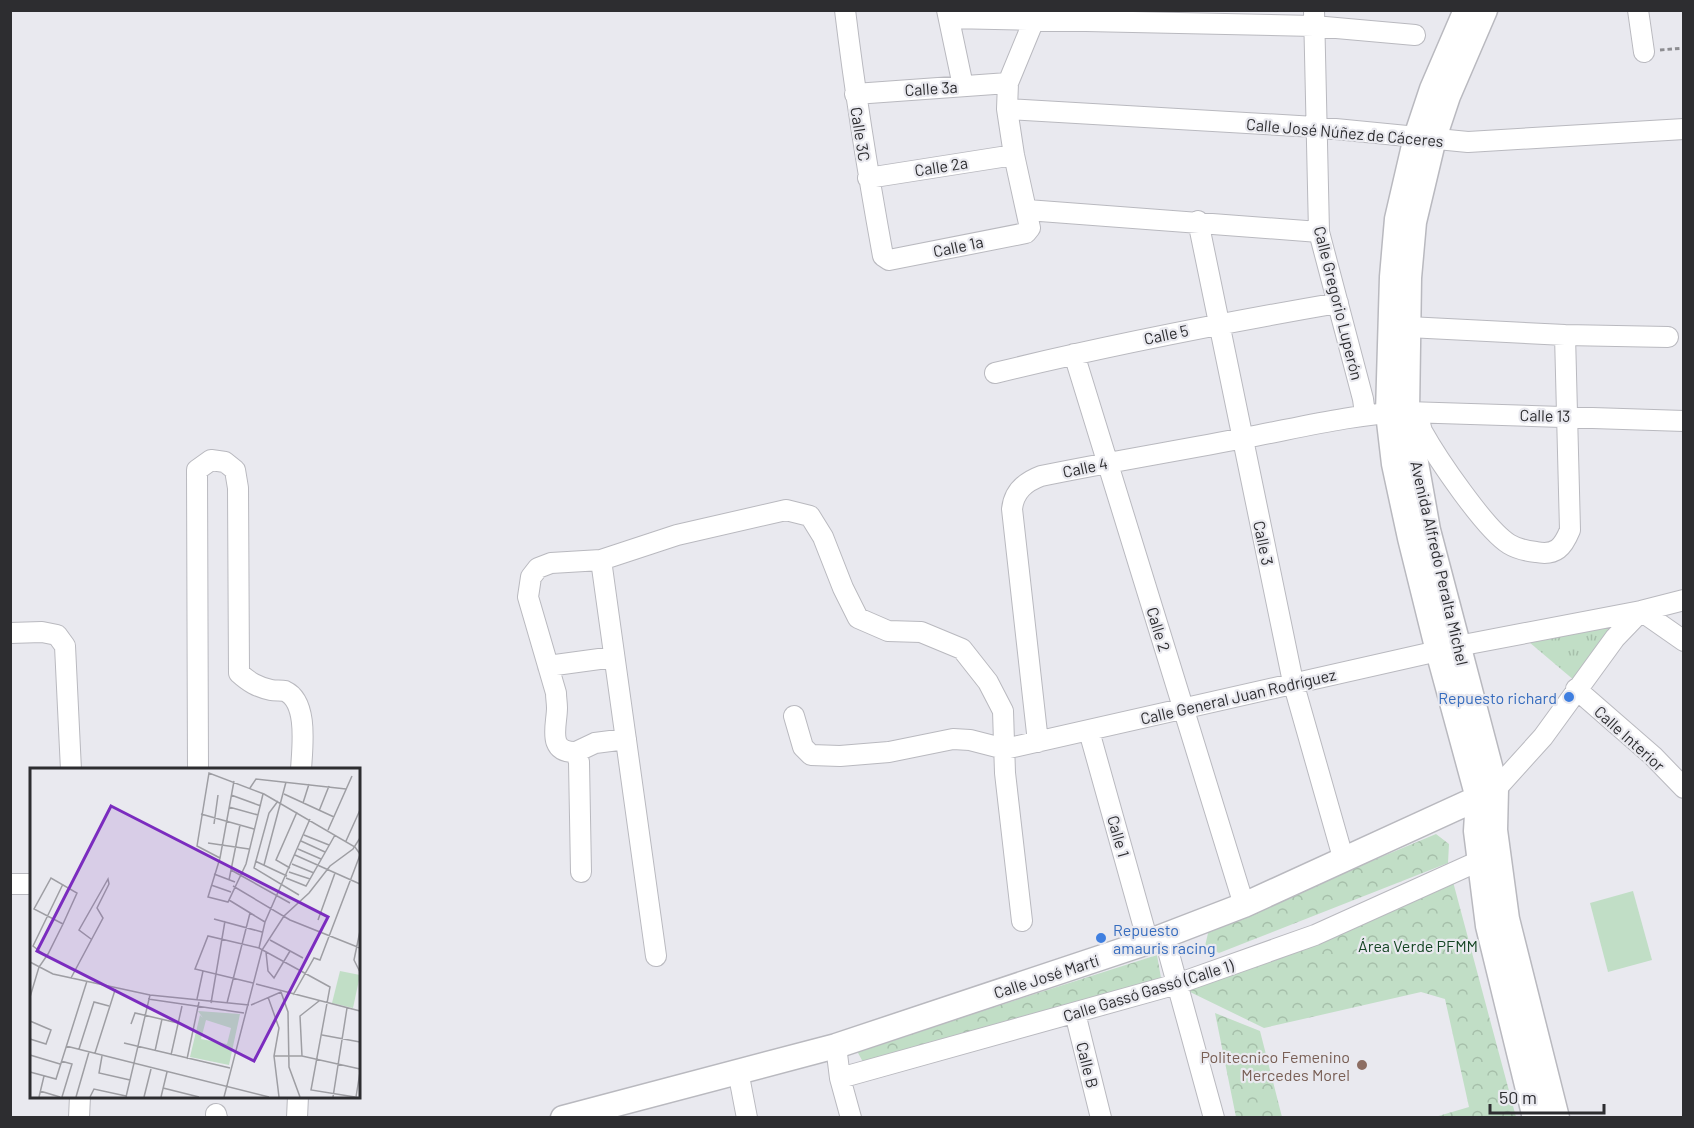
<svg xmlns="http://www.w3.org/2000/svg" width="1694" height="1128" viewBox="0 0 1694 1128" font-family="Barlow,sans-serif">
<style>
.grass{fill:url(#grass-tufts)}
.park{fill:url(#park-crowns)}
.pitch{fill:#c1dec6}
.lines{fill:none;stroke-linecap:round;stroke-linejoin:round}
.minor-casing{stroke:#b9b9bf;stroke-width:22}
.major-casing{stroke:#b9b9bf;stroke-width:27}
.path{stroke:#8d8d91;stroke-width:3;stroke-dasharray:4.5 3;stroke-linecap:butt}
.minor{stroke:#fff;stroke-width:20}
.major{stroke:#fff;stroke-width:24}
.shop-dot{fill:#3f7fe0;stroke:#e9e9ef;stroke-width:2}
.education-dot{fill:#8d6e63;stroke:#e9e9ef;stroke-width:2}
.labels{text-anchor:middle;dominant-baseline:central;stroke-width:4.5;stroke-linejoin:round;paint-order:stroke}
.street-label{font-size:16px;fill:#2d2d30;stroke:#e9e9ef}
.shop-label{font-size:16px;fill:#366cbe;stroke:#e9e9ef;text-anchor:end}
.park-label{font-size:16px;fill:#144423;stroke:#e9e9ef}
.education-label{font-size:16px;fill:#785e54;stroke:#e9e9ef;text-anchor:end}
.inset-road{fill:none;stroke:#9e9ea3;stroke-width:1.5}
.view{fill:#7b2cbf;fill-opacity:0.15;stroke:#7b2cbf;stroke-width:3}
.inset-edge{fill:none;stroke:#2d2d30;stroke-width:3}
</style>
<defs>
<pattern id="grass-tufts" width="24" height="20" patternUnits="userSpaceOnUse" patternTransform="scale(1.5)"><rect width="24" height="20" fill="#c1dec6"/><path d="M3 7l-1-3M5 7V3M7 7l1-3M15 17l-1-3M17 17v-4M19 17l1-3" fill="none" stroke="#a6bfaa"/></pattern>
<pattern id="park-crowns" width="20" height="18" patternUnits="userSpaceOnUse" patternTransform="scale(1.5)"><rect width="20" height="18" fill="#c1dec6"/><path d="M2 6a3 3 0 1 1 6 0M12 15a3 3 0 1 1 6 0" fill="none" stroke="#a6bfaa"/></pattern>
</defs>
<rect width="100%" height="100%" fill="#e9e9ef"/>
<path class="grass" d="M 1627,622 L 1575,681 L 1522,636 Z"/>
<path class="park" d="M 1436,834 L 1449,844 L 1448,863 L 1219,953 L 1205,946 L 1209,929 Z
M 1452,878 L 1516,1117 L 1435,1117 L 1469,1107 L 1445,999 L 1421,992 L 1264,1028 L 1188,991 Z
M 1157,955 L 1161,978 L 864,1064 L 857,1051 Z
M 1215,1013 L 1260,1031 L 1282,1117 L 1236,1117 Z"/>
<path class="pitch" d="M 1633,891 L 1652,960 L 1608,972 L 1590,903 Z"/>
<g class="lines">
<g class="minor-casing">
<path id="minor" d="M 845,10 C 855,93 868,174 883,256 L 889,260 L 1026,233 L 1030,228 L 1014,155 L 1007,109 L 1008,83 L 1034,20 L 1033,10
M 947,10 L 963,86
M 1314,10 L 1319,232 L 1363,399 L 1365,414
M 1638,10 L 1644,52
M 949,18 L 1314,26 L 1415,35
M 855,94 L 1008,83
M 1007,109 L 1315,127 L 1468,142 L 1684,129
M 868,178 L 1014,155
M 1027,210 L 1319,232
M 1198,221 L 1293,682 L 1344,861
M 1408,327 L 1565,335 L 1668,337
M 1074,354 L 1244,905
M 995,373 C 1109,345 1223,323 1338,303
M 1418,413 C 1419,419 1420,425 1422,431 C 1437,458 1485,529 1509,544 C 1517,549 1527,551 1536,552 C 1556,556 1563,547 1570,530 L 1565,335
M 601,560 L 656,956
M 1641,611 L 1684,641
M 10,633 L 42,632 L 57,635 L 65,646 L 71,770
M 1458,646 L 1641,611 L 1684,600
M 548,666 L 614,657
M 1576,689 L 1653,756 L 1684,788
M 794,716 L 803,747 L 811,755 L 840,756 L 889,752 L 953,739 L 970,740 L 1005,749 L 1438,651
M 1089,731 L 1148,942
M 1038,742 L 1012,509 C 1014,491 1025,482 1041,476 C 1109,462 1177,451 1244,438 C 1298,428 1352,414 1407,412 L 1684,421
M 576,752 L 595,743 L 626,739
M 198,770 L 197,470 L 211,460 L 225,462 L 235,470 L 238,488 L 239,673 C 249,682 257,687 271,690 C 275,691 281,690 285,691 C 309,702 302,749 301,770
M 1496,789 L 1543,737 L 1615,638 L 1641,611
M 581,872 L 579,762 L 576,752 C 546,753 557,725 557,708 C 557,703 556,698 556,693 L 528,597 L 531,577 L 538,568 L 551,563 L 601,560 L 677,535 L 786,510 L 810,516 L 823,537 L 843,588 L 858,618 L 888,631 L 921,632 L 962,649 L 988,682 L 1003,711 L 1005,773 L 1022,921
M 10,884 L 32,884
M 1164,936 L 1214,1118
M 1075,1013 L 1101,1118
M 836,1046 L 840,1078 L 851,1118
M 738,1071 L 747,1118
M 840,1078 L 1177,984 L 1315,935 L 1479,861
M 216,1114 L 217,1118
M 79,1118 L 80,1096
M 297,1118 L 298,1096"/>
</g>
<g class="major-casing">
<path id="major" d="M 1466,10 L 1432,89 L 1416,137 L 1397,219 L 1392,277 L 1388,413 L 1394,464 L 1410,538 L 1438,651 L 1478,798 L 1476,831 L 1488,926 L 1535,1118
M 1485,10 L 1448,96 L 1434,138 L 1414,222 L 1409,278 L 1407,412 L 1428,530 L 1496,789 L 1495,830 L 1507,919 L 1557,1118
M 563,1118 L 836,1046 L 1148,942 L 1244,905 L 1489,793"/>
</g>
<path class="path" d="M 1660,50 L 1684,48"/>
<use href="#minor" class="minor"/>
<use href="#major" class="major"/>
</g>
<g class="shop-dot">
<circle cx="1569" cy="697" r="6"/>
<circle cx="1101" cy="938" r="6"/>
</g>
<circle class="education-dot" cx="1362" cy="1065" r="6"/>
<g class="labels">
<g class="street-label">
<text transform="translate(931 88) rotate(-4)">Calle 3a</text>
<text transform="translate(1345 132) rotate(5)">Calle José Núñez de Cáceres</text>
<text transform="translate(861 134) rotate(81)">Calle 3C</text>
<text transform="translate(941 166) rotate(-9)">Calle 2a</text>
<text transform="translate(958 246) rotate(-12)">Calle 1a</text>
<text transform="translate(1339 303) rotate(76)">Calle Gregorio Luperón</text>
<text transform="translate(1166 334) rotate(-12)">Calle 5</text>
<text transform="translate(1545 415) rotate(1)">Calle 13</text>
<text transform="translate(1085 467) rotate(-12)">Calle 4</text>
<text transform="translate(1264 543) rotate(78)">Calle 3</text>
<text transform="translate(1440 563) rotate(77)">Avenida Alfredo Peralta Michel</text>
<text transform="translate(1159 629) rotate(73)">Calle 2</text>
<text transform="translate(1238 696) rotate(-13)">Calle General Juan Rodríguez</text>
<text transform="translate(1630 738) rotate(42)">Calle Interior</text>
<text transform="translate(1119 836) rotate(74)">Calle 1</text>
<text transform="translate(1046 976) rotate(-18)">Calle José Martí</text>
<text transform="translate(1148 990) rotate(-17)">Calle Gassó Gassó (Calle 1)</text>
<text transform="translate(1088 1065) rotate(76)">Calle B</text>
</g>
<g class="shop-label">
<text x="1557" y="697">Repuesto richard</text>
<text x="1113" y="929" text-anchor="start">Repuesto<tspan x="1113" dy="18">amauris racing</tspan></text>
</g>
<g class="park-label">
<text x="1418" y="945">Área Verde PFMM</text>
</g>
<g class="education-label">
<text x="1350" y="1056">Politecnico Femenino<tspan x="1350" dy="18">Mercedes Morel</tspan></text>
</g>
</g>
<g transform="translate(30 768)">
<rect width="330" height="330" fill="#e9e9ef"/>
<path d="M 310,203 L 330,207 L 323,240 L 302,235 Z" fill="#c1dec6"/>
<path d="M 168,243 L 210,246 L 199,297 L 160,289 L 170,247 L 173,250 ZM 176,252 L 201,260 L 197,276 L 171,271 Z" fill="#c1dec6" fill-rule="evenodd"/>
<path class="inset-road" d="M 204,13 L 190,90 L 178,129 L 198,134 L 216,96 L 233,26M 220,20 L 226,11 L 316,21M 254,26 L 304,49M 201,27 L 231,38M 248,33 L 239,45 L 224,100 L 269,127M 273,35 L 279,16M 199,39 L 228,47M 289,43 L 299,18M 171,46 L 224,61M 184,56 L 188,27M 298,62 L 322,8M 274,67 L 299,77M 271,73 L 295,84M 316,73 L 330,42M 178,75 L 219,81M 268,81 L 291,91M 265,87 L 330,116M 190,90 L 167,78 L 179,5 L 234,26 L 325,79 L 330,86M 225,93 L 257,108M 262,96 L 284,105M 234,97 L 256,14M 260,100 L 246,92 L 267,44M 201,102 L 260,135M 259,104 L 280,111M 184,106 L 205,114M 256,110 L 276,118 L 305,67M 199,112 L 210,57M 181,117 L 201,124M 203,118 L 260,152 L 330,180M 199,132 L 235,154M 184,151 L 232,164M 288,152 L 305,105M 330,163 L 324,192 L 330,204M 240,172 L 273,190M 229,180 L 235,154 L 280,51M 236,184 L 238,203 L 244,210 L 260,183M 16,188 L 3,178 L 33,116M 0,194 L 23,206 L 120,227 L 219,237M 41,210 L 73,150 L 67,140 L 79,116 L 78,111 L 49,162 L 61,171M 223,215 L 165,201 L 178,168 L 229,180 L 300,219 L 281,322 L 325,329M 226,216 L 330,243M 251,224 L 258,244 L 259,299 L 270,329M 263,227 L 284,190 L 290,192 L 330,87M 0,229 L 9,199 L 18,186 L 33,156 L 47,125 L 21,110 L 4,141 L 33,156M 238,229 L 249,260 L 244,288 L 249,329M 118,231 L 214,245M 167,231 L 173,203M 181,235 L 195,153M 197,235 L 220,145M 221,237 L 251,224M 0,253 L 21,262 L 16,276 L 0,271M 101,256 L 105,245 L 148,255M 292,267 L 330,274M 94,275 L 200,300M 36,278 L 239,329M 49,281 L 64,234 L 79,238M 125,283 L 132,251M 65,285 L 86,219M 0,287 L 30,296M 141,287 L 152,238M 72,288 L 69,305 L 100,312M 244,288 L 272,288 L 330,301M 272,288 L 270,248 L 289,233M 157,291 L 169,234M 31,293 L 42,296 L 32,329M 0,304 L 26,311 L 57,213M 133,320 L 169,329M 10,323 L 30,329M 9,329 L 14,308M 46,329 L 59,284M 60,329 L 64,321 L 96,328M 96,329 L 120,227M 114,329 L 121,301M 131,329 L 137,304M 194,329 L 232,182 L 254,148 L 279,125 L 300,98 L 323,81 L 330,70M 303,329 L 317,240M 326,329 L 330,304"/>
<path class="view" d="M 81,38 L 298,149 L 224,293 L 7,183 Z"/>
<rect width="330" height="330" class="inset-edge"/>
</g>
<rect width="1694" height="1128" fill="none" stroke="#2d2d30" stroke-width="24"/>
<path d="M1490 1104v9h114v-9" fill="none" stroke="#2d2d30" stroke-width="3"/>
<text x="1499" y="1104" font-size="18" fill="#2d2d30" stroke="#e9e9ef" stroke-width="4.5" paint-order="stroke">50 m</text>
</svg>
